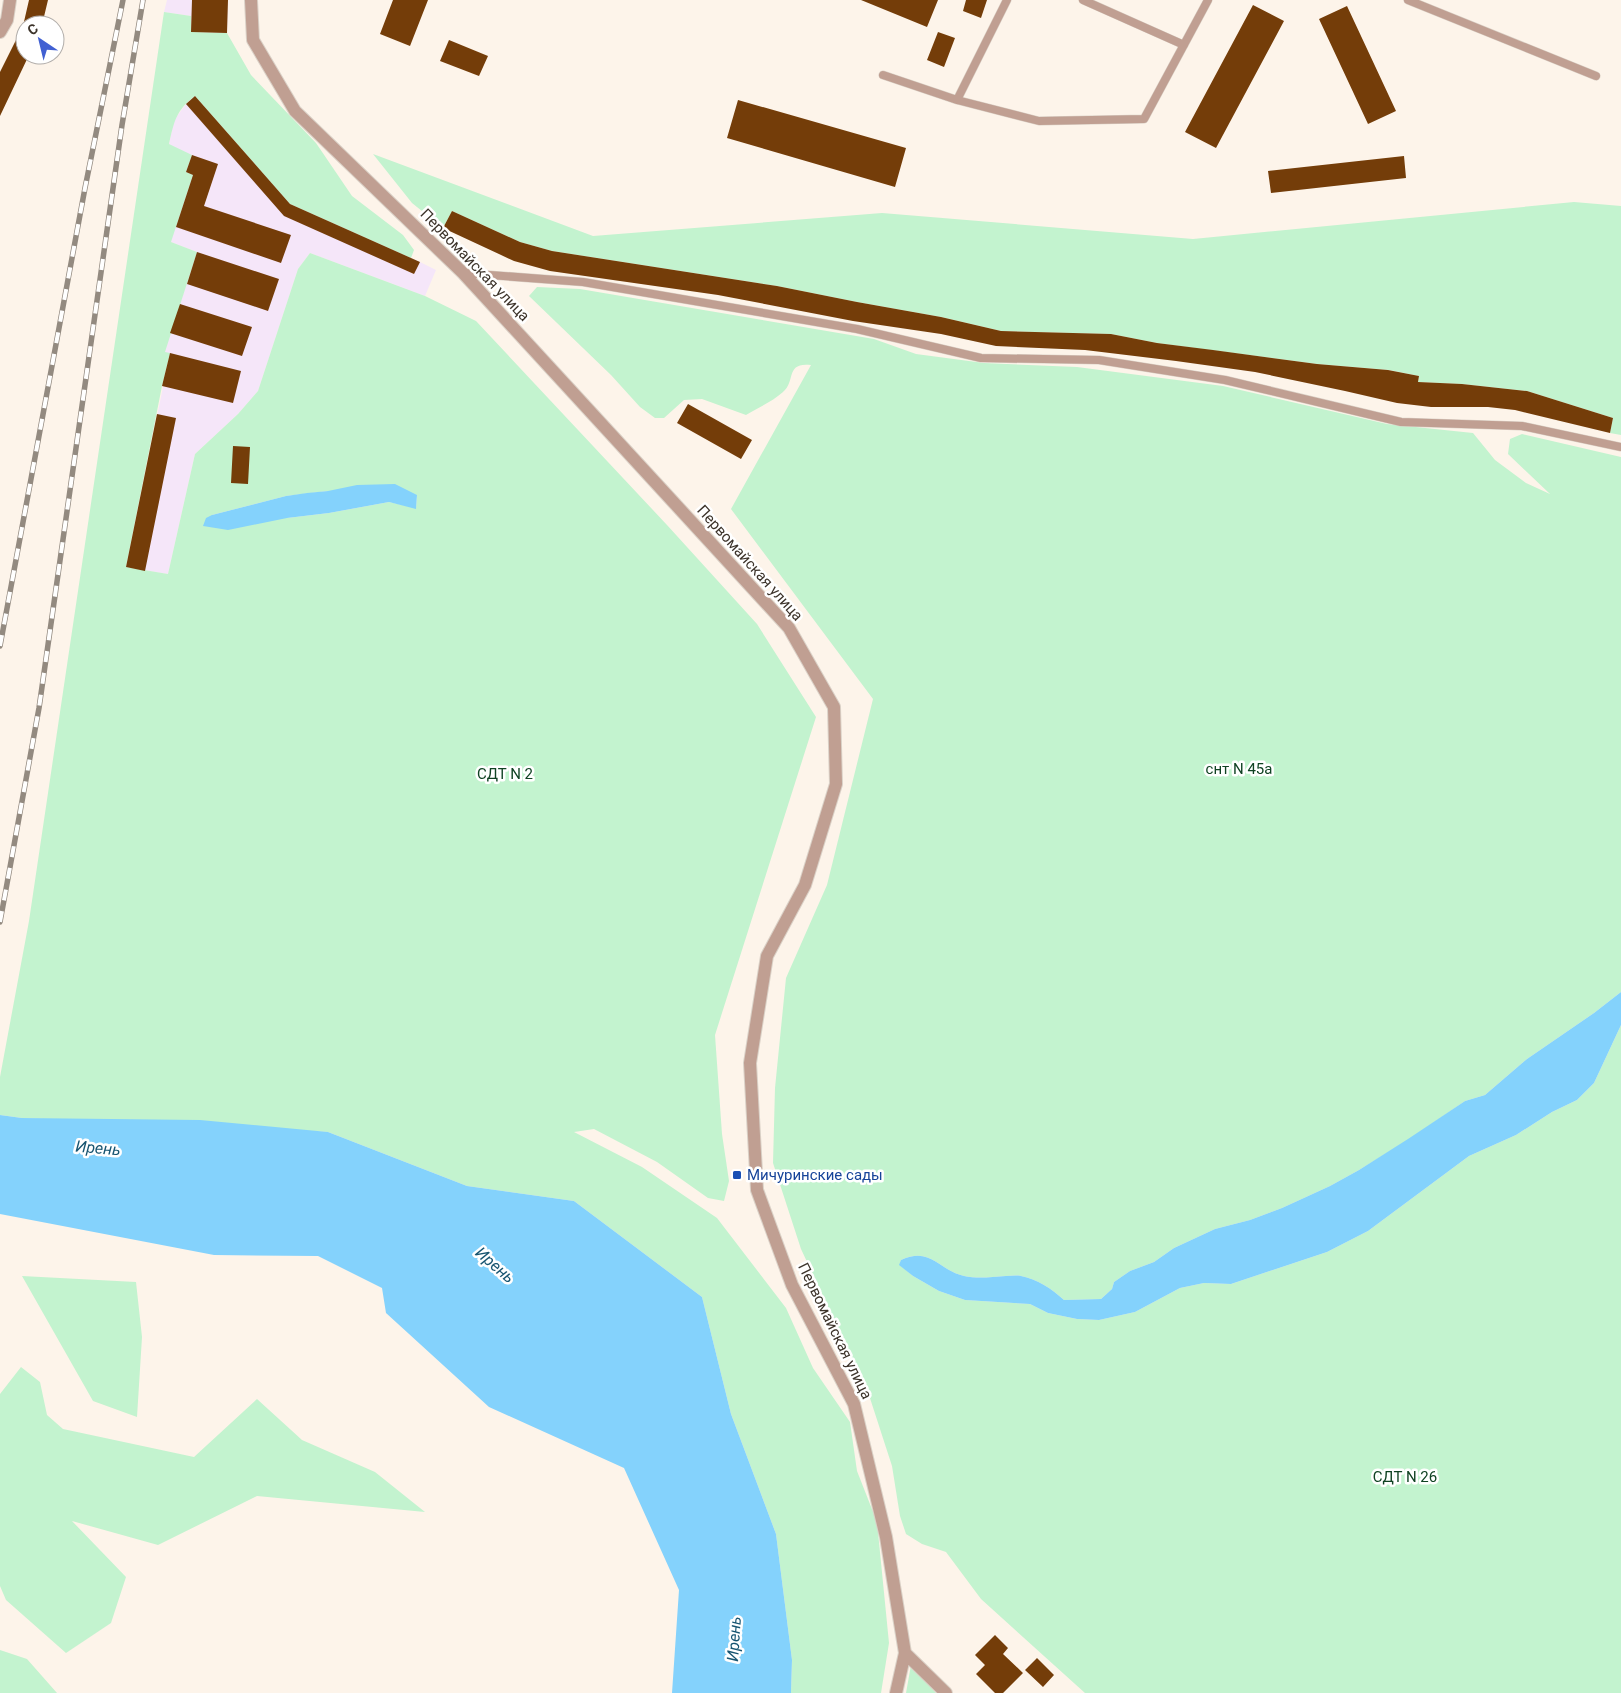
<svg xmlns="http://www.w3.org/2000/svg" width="1621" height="1693" viewBox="0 0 1621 1693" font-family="Roboto,sans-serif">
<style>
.industrial{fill:#f5e6f9}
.green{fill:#c3f3cf;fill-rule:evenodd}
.water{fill:#84d2fc}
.building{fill:#743d09}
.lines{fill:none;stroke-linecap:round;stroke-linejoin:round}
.lane-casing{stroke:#dad1c7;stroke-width:9}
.street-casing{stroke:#dad1c7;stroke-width:14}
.lane{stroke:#c09f92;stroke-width:8}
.street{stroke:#c09f92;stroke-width:12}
.rail-casing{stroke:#938a80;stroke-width:5.5}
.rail{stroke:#fff;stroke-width:4;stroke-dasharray:11;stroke-linecap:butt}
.transit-dot{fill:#1a4fb4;stroke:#fff;stroke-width:2}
.labels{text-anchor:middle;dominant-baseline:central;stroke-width:5;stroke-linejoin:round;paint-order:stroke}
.street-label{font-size:15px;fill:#3c332a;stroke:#fff}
.park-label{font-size:15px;fill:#0f4222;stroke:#fff}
.transit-label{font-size:15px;fill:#164399;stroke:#fff;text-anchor:start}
.water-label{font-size:16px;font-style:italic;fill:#185571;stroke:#fff}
</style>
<rect width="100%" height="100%" fill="#fdf4ea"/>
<path class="industrial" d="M 167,0 L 228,0 L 227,33 L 191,32 L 191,16 L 164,12 Z
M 195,96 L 290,204 L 420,262 L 436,270 L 425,296 L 310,253 L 298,269 L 258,391 L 238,414 L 195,454 L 168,574 L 126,567 L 170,353 L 164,353 L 197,252 L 171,242 L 186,172 L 169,144 L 174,120 L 186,104 Z"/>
<path class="green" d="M 164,12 L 191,16 L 191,32 L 227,33 L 251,75 L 316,143 L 352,196 L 403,235 L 414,250 L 411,258 L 290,204 L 195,96 C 176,110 174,122 169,144 L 192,155 L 186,172 L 193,175 L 171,242 L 197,252 L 165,352 L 170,353 L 162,386 L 126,567 L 168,574 L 195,454 L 238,414 L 258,391 L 298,269 L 310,253 L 425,296 L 476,321 L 667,525 L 757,624 L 816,717 L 715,1035 L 722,1134 L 729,1181 L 724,1201 L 708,1198 L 657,1162 L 594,1129 L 574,1132 L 642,1167 L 717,1218 L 786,1308 L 813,1368 L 850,1422 L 857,1471 L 877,1522 L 889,1643 L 881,1693 L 791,1693 L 792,1660 L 776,1534 L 731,1414 L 702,1297 L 574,1201 L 467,1186 L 328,1132 L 22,1118 L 0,1115 L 0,1077 L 29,921 ZM 328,491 L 417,495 L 416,508 L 389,502 L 329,513 L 287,518 L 212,515 L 286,496 Z
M 373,154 L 593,236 L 882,213 L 1193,239 L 1574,202 L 1621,206 L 1621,435 L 1610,433 L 1613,418 L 1527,391 L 1462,384 L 1418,382 L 1419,376 L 1389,370 L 1317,364 L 1157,343 L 1111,334 L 1001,331 L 941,317 L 857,302 L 777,286 L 552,251 L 520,242 L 452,211 L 443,228 L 412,203 Z
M 537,287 L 580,289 L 874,339 L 916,354 L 984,363 L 1077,367 L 1223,386 L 1387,424 L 1473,433 L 1495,460 L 1526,483 L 1550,494 L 1508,454 L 1510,439 L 1522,434 L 1621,457 L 1621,992 L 1594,1013 L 1527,1059 L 1485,1095 L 1465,1101 L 1408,1140 L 1359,1170 L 1330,1186 L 1282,1208 L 1250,1220 L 1215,1229 L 1174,1248 L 1154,1262 L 1130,1271 L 1114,1282 L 1112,1289 L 1101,1299 L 1064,1300 C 1052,1289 1037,1279 1021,1276 C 1016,1275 1011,1276 1006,1276 C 992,1277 978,1279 964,1276 C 938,1270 931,1246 901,1260 L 900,1265 L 913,1276 L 939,1291 L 965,1300 L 1030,1304 L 1048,1313 L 1077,1319 L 1099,1320 L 1135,1312 L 1180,1288 L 1204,1283 L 1231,1284 L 1327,1252 L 1368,1231 L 1469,1156 L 1516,1135 L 1552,1112 L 1577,1100 L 1594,1083 L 1621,1025 L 1621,1693 L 1085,1693 L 981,1599 L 946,1552 L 922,1544 L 906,1534 L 900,1516 L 892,1466 L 868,1392 L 801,1249 L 773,1163 L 775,1088 L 786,978 L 827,885 L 873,699 L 731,509 L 811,365 C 785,362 796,381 783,392 C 773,401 758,408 746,415 L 702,399 L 684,400 L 664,418 L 655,418 L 640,407 L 611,375 L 529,296 Z
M 22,1276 L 136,1282 L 142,1337 L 137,1417 L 93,1401 Z
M 21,1367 L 40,1382 L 47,1415 L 63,1429 L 194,1457 L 257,1399 L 302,1440 L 375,1472 L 425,1512 L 257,1496 L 158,1545 L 72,1521 L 126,1577 L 111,1623 L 66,1653 L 6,1600 L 0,1586 L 0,1394 Z
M 0,1650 L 27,1659 L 57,1693 L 0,1693 Z
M 911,1665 L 936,1693 L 906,1693 Z"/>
<path class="water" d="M 395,484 L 417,495 L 416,509 L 389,502 L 329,513 L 287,518 L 228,530 L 203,526 L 206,518 L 212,515 L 286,496 L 307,493 L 328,491 L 357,485 Z
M 1621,992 L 1621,1025 L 1594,1083 L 1577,1100 L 1552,1112 L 1516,1135 L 1469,1156 L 1368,1231 L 1327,1252 L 1231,1284 L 1204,1283 L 1180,1288 L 1135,1312 L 1099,1320 L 1077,1319 L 1048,1313 L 1030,1304 L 965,1300 L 939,1291 L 913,1276 L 899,1265 L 901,1260 C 931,1246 938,1270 964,1276 C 978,1279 991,1277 1006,1276 C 1011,1276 1016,1275 1021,1276 C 1037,1279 1052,1289 1064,1300 L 1101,1299 L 1112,1289 L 1114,1282 L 1130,1271 L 1154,1262 L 1174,1248 L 1215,1229 L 1250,1220 L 1282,1208 L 1330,1186 L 1359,1170 L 1408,1139 L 1465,1101 L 1485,1095 L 1527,1059 L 1594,1013 Z
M 0,1115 L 22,1118 L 200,1120 L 328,1132 L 467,1186 L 574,1201 L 702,1297 L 731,1414 L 776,1534 L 792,1660 L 791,1693 L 672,1693 L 679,1590 L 624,1468 L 489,1407 L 386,1313 L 382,1288 L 318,1256 L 214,1255 L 0,1214 Z"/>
<path class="building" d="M 29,0 L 48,0 L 42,25 L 25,25 L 25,55 L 29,55 L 0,116 L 0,72 L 23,26 Z
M 192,0 L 228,0 L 227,33 L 191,32 Z
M 393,0 L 428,0 L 410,46 L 380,34 Z
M 861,0 L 938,0 L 927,27 Z
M 966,0 L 987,0 L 981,18 L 963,11 Z
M 1253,5 L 1284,21 L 1216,148 L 1185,132 Z
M 1347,6 L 1396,111 L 1368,124 L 1319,19 Z
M 938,32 L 955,38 L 944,67 L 927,60 Z
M 449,40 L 488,56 L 479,76 L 440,61 Z
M 195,96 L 290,204 L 420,262 L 414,274 L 284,216 L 186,104 Z
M 738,100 L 906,148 L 895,187 L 727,138 Z
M 192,155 L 218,164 L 204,206 L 291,235 L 281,263 L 176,227 L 193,175 L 186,172 Z
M 1404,156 L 1406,178 L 1271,193 L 1268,171 Z
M 452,211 L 520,242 L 552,251 L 777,286 L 857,302 L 941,317 L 1001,331 L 1111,334 L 1157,343 L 1213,350 L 1317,364 L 1388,370 L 1419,376 L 1418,382 L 1462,384 L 1527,391 L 1613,418 L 1610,433 L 1515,410 L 1488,407 L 1431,407 L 1397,403 L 1345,391 L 1255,372 L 1176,361 L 1085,350 L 996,346 L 941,334 L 853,321 L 718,295 L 550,271 L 514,261 L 443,228 Z
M 197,252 L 279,279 L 268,311 L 187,284 Z
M 180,304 L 252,327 L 242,356 L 170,333 Z
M 170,353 L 241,371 L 233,403 L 162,386 Z
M 688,404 L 752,440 L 741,459 L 677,423 Z
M 157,414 L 176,418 L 145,571 L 126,567 Z
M 233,446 L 250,447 L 248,484 L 231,483 Z
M 995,1635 L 1008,1648 L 1003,1654 L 1023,1673 L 1003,1693 L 995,1693 L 976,1674 L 985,1665 L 975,1655 Z
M 1037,1658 L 1054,1675 L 1043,1687 L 1025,1670 Z"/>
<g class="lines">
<g class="lane-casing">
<path id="lane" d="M 1083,0 L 1184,45
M 1408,0 L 1596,76
M 883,75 L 957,100 L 1039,121 L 1144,119 L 1208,0
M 957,100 L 1007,0
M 463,273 L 583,282 L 857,329 L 981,358 L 1099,360 L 1225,380 L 1401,422 L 1522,426 L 1621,447"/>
</g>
<g class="street-casing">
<path id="street" d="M 251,0 L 253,40 L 295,111 L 463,273 L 789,628 L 834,707 L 836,784 L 805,885 L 767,956 L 750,1063 L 757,1190 L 792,1285 L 854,1404 L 886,1537 L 905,1653 L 896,1693
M 0,32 L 7,20 L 10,0
M 905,1653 L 946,1693"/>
</g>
<use href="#lane" class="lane"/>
<use href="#street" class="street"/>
<g class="rail-casing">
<path id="rail" d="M 0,646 L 85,188 L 123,0
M 0,922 L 39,708 L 122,125 L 143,0"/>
</g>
<use href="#rail" class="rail"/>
</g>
<rect class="transit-dot" x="732" y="1170" width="10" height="10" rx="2.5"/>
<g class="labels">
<g class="street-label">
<text transform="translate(475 265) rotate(46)">Первомайская улица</text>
<text transform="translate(750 563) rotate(48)">Первомайская улица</text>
<text transform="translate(835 1331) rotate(64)">Первомайская улица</text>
</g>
<g class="park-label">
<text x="1239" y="769">снт N 45а</text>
<text x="505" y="774">СДТ N 2</text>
<text x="1405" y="1477">СДТ N 26</text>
</g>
<g class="transit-label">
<text x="747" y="1175">Мичуринские сады</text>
</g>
<g class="water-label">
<text transform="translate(98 1148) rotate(5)">Ирень</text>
<text transform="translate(495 1265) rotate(41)">Ирень</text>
<text transform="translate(734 1639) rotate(-86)">Ирень</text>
</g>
</g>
<g transform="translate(40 40) rotate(325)"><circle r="24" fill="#ffffff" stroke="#b1adaa"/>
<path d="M0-4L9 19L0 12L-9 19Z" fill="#4160d2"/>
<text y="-8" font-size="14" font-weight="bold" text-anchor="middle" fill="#3c332a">С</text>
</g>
</svg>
